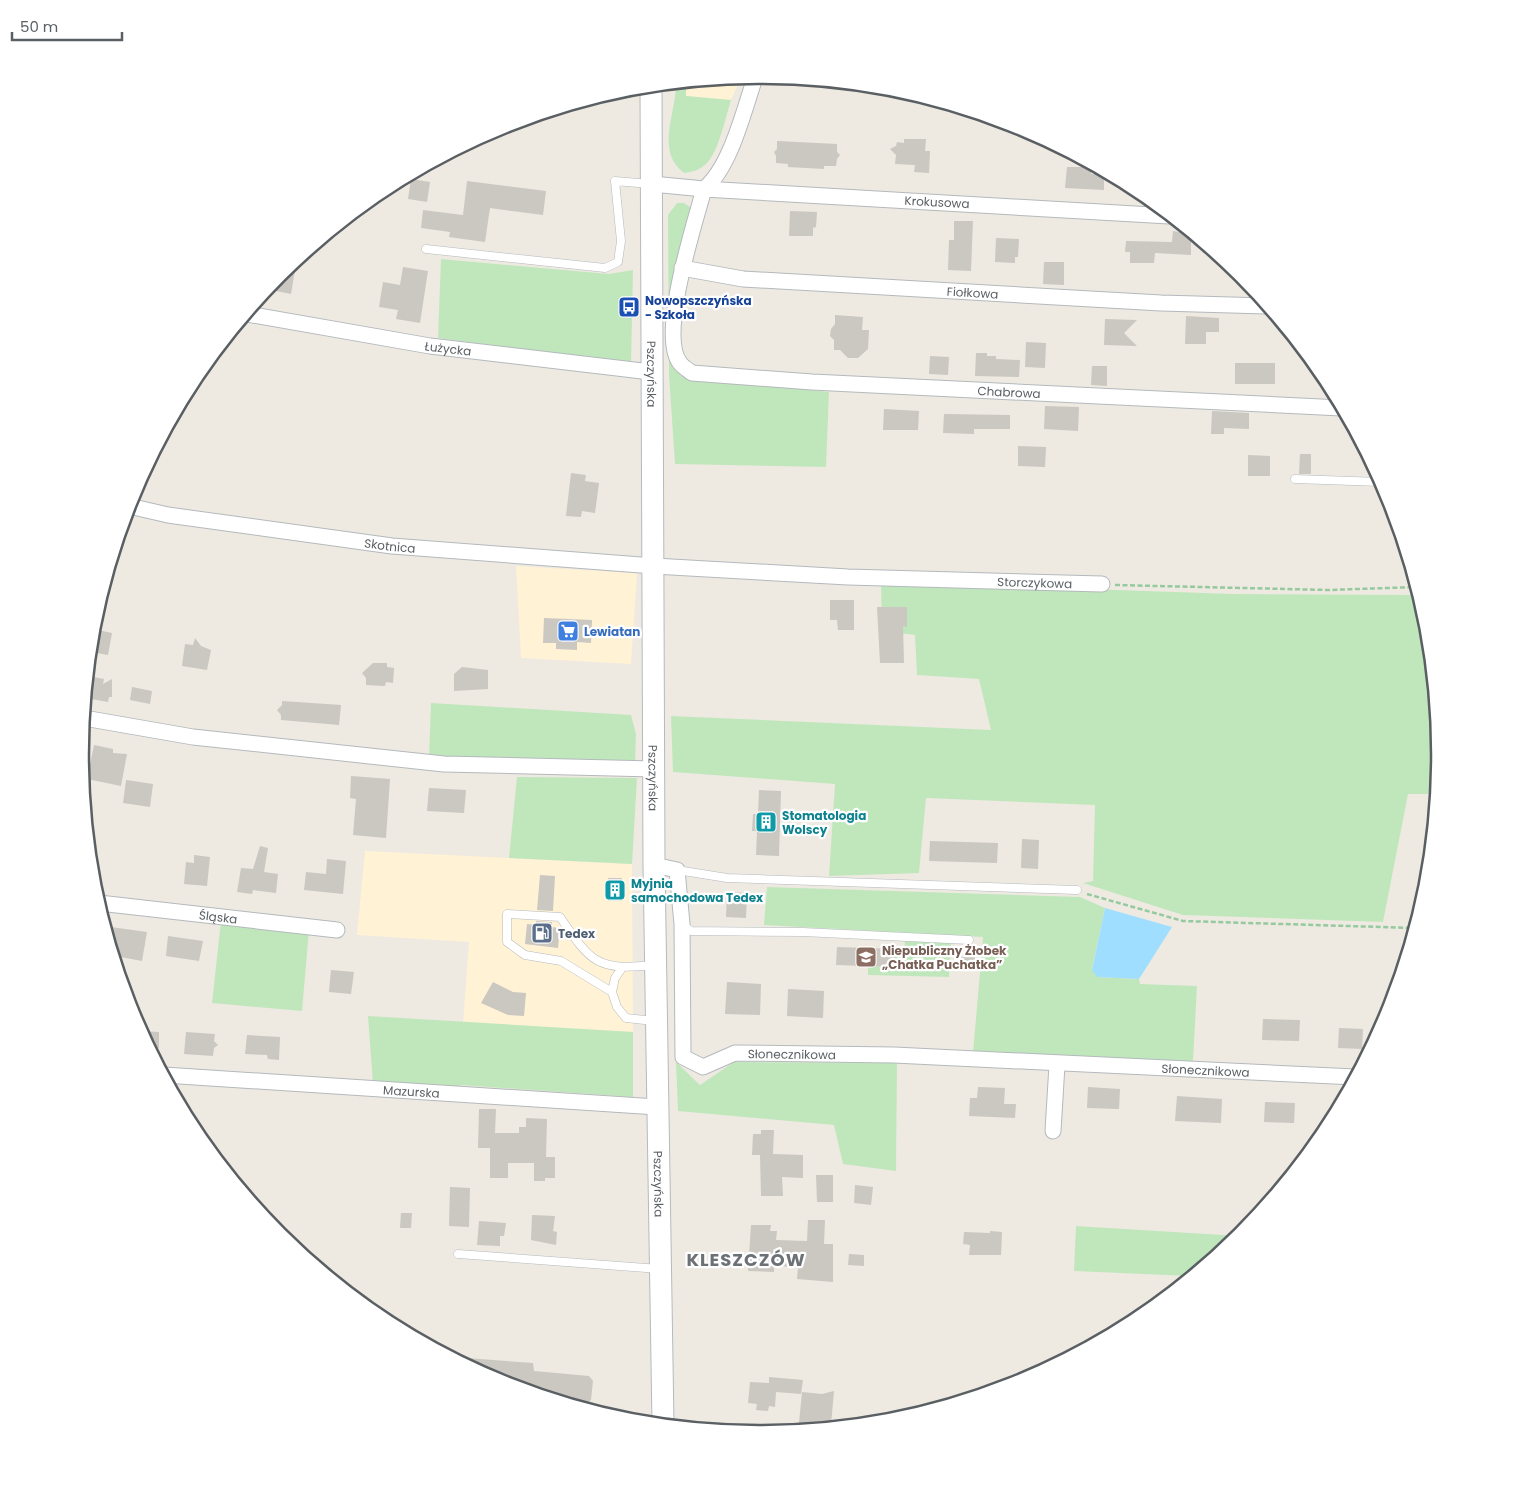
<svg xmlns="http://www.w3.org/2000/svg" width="1520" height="1509" viewBox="0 0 1520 1509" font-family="Poppins,sans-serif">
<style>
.commercial{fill:#fff2d5}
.green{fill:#c0e7bc}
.water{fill:#a0deff}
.building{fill:#cbc7c1}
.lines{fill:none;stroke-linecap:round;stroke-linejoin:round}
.lane-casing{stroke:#b4b9bd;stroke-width:9}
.street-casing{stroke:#b4b9bd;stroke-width:17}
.secondary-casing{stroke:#b5babf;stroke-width:23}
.path{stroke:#95c99f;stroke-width:2.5;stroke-dasharray:5 2.5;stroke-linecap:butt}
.lane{stroke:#fff;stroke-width:8}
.street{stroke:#fff;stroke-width:15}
.secondary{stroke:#fff;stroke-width:21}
.labels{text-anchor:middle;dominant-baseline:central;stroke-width:4.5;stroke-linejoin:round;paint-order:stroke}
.street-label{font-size:12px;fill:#5a5f63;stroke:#fff}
.transit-label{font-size:12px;font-weight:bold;fill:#164399;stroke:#fff;text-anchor:start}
.shop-label{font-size:12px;font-weight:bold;fill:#366cbe;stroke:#fff;text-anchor:start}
.culture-label{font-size:12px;font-weight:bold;fill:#0d838f;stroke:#fff;text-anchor:start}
.service-label{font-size:12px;font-weight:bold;fill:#4e5e75;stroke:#fff;text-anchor:start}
.education-label{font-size:12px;font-weight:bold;fill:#785e54;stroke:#fff;text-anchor:start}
.district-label{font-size:18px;font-weight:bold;letter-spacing:1px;fill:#6b7175;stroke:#fff}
.rim{fill:none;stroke:#5a5f63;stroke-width:2.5}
</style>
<rect width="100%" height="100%" fill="#eeeae2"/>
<path class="commercial" d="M 741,77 L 731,100 L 686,96 L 686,82 Z
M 516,566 L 637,573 L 631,664 L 521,658 Z
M 365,851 L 632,864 L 633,1032 L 463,1023 L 469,942 L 357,935 Z"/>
<path class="green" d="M 686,82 L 686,96 L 731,100 C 726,116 718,154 706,164 C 700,170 692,172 684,173 C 655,151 676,115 676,83 Z
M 677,203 L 684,203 L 690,207 L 691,214 L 672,361 L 681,376 L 829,392 L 826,467 L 675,464 L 669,375 L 668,215 Z
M 441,259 L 609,274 L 633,270 L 631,364 L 438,338 Z
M 881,582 L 1233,594 L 1418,595 L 1426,622 L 1439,755 L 1436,794 L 1408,794 L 1383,922 L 1183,915 L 1083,883 L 1093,881 L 1095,805 L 926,798 L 919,873 L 829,876 L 835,784 L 673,772 L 671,716 L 991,730 L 979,679 L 917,675 L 915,635 L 882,631 Z
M 431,703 L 631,715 L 636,734 L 635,765 L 429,759 Z
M 517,777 L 637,778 L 632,864 L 509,858 Z
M 767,887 L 1080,897 L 1105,908 L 1092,969 L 1097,977 L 1139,979 L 1140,984 L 1197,986 L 1193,1061 L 973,1053 L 983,937 L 764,925 Z
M 221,921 L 309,930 L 302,1011 L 212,1003 Z
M 905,941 L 951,942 L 949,977 L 868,975 L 868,966 L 895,967 L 896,949 L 904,949 Z
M 368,1016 L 633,1032 L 633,1097 L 460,1085 L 451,1094 L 373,1084 Z
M 676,1062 L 700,1085 L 734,1062 L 897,1063 L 896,1171 L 843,1164 L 834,1125 L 678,1111 Z
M 1076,1226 L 1239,1236 L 1190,1276 L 1074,1271 Z"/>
<path class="water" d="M 1105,908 L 1172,927 L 1139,979 L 1097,977 L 1092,970 Z"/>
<path class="building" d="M 904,139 L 926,139 L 925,151 L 930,151 L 929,173 L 914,172 L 915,165 L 895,164 L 896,155 L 890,149 L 896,146 L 897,142 L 904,143 Z
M 777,141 L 837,144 L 837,152 L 840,155 L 837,159 L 836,166 L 824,166 L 824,169 L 788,167 L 788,164 L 776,163 L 776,156 L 774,152 L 777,149 Z
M 1067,167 L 1091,167 L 1091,174 L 1104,174 L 1104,190 L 1065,188 Z
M 411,179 L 430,182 L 427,202 L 408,199 Z
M 467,181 L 546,191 L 543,215 L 490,208 L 485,242 L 449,237 L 450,232 L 421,228 L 423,210 L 463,215 Z
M 790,211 L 817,212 L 816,227 L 813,228 L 813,236 L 789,236 Z
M 954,221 L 973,221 L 971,271 L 948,270 L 949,240 L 954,240 Z
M 1173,231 L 1191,234 L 1191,255 L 1155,253 L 1154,263 L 1130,263 L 1130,252 L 1125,252 L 1126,241 L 1172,242 Z
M 996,238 L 1019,239 L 1018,257 L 1015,257 L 1015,263 L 995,262 Z
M 1044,262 L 1064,262 L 1064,285 L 1043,284 Z
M 403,267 L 428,271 L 420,323 L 396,319 L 398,310 L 379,307 L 383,282 L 400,285 Z
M 287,268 L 295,270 L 291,294 L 271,290 L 272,283 Z
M 835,315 L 863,317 L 862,330 L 869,330 L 868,349 L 858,358 L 848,358 L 840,350 L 834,350 L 834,340 L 830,336 L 831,329 L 835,324 Z
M 1186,316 L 1219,318 L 1219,332 L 1206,332 L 1206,344 L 1185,344 Z
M 1105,319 L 1137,320 L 1124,333 L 1137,346 L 1104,345 Z
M 1026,342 L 1046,343 L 1045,368 L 1025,367 Z
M 976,353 L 987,353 L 987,356 L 996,356 L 996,359 L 1020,360 L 1019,377 L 975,376 Z
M 930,356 L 949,357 L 948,375 L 929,374 Z
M 1235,363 L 1275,363 L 1275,384 L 1235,384 Z
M 1092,366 L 1107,366 L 1107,386 L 1091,385 Z
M 1045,406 L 1079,407 L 1078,431 L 1044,429 Z
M 884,409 L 919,411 L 918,430 L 883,430 Z
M 1212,411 L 1249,413 L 1249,429 L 1224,428 L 1224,434 L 1211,434 Z
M 944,414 L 1010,415 L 1010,429 L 974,429 L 974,434 L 943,433 Z
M 1018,446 L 1046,447 L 1045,467 L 1018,466 Z
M 1300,454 L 1311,454 L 1311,474 L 1299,474 Z
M 1248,455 L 1270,456 L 1270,476 L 1248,476 Z
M 571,473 L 586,475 L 585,481 L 599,483 L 595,513 L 582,511 L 581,517 L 566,516 Z
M 830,600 L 854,600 L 854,630 L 838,630 L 837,620 L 830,620 Z
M 877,607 L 907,607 L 907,627 L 903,626 L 904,663 L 880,663 Z
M 544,618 L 592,620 L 591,643 L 577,642 L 577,650 L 556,649 L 556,643 L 543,643 Z
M 93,629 L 112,633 L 108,655 L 91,652 Z
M 195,638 L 201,646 L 211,650 L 207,670 L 182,666 L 185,644 L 193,645 Z
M 373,663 L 387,663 L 387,667 L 394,668 L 393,683 L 386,682 L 385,686 L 366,685 L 366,678 L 362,673 Z
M 462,667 L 488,670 L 488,689 L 454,691 L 454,674 Z
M 88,676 L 104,679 L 103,684 L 112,679 L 112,697 L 109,697 L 108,702 L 86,698 Z
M 132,687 L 152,691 L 150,704 L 130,700 Z
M 282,701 L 341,705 L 339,725 L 281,720 L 281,715 L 277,710 L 282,705 Z
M 94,745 L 113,749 L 113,753 L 127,754 L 121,786 L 87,779 Z
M 351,776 L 390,779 L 386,838 L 353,835 L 356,799 L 350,798 Z
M 126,780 L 153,784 L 150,807 L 123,803 Z
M 429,788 L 466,790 L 464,813 L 427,811 Z
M 759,790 L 781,791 L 779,856 L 756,855 L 757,831 L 752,831 L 753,814 L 758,814 Z
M 1022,839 L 1039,840 L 1038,869 L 1021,868 Z
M 930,841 L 998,843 L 997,863 L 929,861 Z
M 260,846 L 268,848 L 264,872 L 278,874 L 276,893 L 253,890 L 252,894 L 237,892 L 241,868 L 253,869 Z
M 194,855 L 210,857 L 207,886 L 184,884 L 186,862 L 194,863 Z
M 327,859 L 346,861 L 343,894 L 304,890 L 306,872 L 326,874 Z
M 540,875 L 555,876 L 553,911 L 537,910 Z
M 608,878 L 622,878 L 622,901 L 608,901 Z
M 727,892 L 747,893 L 746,918 L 726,917 Z
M 536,921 L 552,922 L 551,927 L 560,928 L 558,948 L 525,944 L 527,924 L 536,925 Z
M 111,927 L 147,932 L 142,961 L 115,956 L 109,938 Z
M 168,936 L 203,941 L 199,961 L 166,956 Z
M 837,947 L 896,949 L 895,967 L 836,965 Z
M 961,957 L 975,957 L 974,969 L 961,969 Z
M 331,970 L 354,972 L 351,994 L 329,992 Z
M 493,982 L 513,992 L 526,993 L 524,1016 L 508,1015 L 481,1003 Z
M 727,982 L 761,984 L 760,1015 L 725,1014 Z
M 788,989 L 824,991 L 823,1018 L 787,1016 Z
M 1263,1019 L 1300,1020 L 1299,1041 L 1262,1040 Z
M 1339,1028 L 1363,1029 L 1362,1049 L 1338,1048 Z
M 141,1031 L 159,1032 L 159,1048 L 150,1047 Z
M 186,1032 L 215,1034 L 214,1041 L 218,1045 L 214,1048 L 213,1056 L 184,1054 Z
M 247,1035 L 280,1037 L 279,1060 L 268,1059 L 267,1055 L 245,1054 Z
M 978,1087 L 1005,1088 L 1004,1104 L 1016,1104 L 1015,1118 L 969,1116 L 970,1098 L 977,1098 Z
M 1088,1087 L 1120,1089 L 1119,1109 L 1087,1108 Z
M 1177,1096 L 1222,1099 L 1221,1123 L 1175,1121 Z
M 1265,1102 L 1295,1103 L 1294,1123 L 1264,1122 Z
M 479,1109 L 496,1109 L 495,1133 L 519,1133 L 519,1127 L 526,1127 L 526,1118 L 547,1119 L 546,1157 L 555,1157 L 555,1178 L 545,1178 L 545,1181 L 534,1181 L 534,1163 L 508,1163 L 508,1178 L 490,1178 L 490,1148 L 478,1148 Z
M 761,1130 L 774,1130 L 773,1154 L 803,1155 L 803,1178 L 782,1177 L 783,1196 L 761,1196 L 760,1155 L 752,1155 L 753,1134 L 761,1134 Z
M 816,1175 L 833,1175 L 833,1202 L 817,1202 Z
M 855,1185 L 873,1187 L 871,1205 L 854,1203 Z
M 450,1187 L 470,1188 L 469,1227 L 449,1226 Z
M 401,1213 L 412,1213 L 411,1228 L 400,1228 Z
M 532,1215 L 555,1216 L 553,1231 L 557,1232 L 556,1245 L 531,1240 Z
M 808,1220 L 825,1220 L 824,1244 L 833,1244 L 833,1282 L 797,1279 L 798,1267 L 774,1266 L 774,1272 L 748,1271 L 751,1225 L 771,1225 L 770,1231 L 777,1231 L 776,1240 L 807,1241 Z
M 479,1221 L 506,1223 L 504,1236 L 500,1236 L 500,1246 L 477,1245 Z
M 990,1231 L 1002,1232 L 1001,1255 L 969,1255 L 970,1245 L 963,1244 L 964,1232 L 990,1233 Z
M 849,1254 L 864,1255 L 864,1266 L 848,1265 Z
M 453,1357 L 533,1363 L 534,1371 L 589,1376 L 593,1381 L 591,1400 L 586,1404 L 567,1403 L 500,1382 Z
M 769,1377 L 803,1380 L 801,1394 L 776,1392 L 775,1407 L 769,1406 L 768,1411 L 756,1410 L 757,1404 L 748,1403 L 750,1382 L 769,1383 Z
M 834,1391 L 831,1425 L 799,1423 L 802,1392 L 822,1394 Z"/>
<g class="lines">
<g class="lane-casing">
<path id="lane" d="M 426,249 L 605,268 L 618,262 L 621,241 L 615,181 L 650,184
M 1295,479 L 1381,482
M 677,870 L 727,878 L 1077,890
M 683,925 L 691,931 L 803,932 L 969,940
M 653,965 C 596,971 591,962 560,917 L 507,914 L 507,942 L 525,955 L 561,961 L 612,992 L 617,1007 L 626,1018 L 654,1021
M 612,992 L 615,978 L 622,968
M 458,1254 L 660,1269"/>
</g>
<g class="street-casing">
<g id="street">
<path d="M 652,184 L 704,189 C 731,167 744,109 756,75"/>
<path id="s1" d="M 1169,216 L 704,189 C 695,223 658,335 680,363 C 683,367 688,370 692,373 L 812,382 L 1341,408"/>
<path id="s2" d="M 682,268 L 743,279 L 1161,303 L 1266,306"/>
<path id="s3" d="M 247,314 L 430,346 L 651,372"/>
<path id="s4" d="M 129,506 L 168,515 L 392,546 L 654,566 L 848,577 L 1102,584"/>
<path d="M 84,718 L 193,737 L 444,764 L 654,769"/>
<path id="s5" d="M 654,865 L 677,870 L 682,924 L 683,1057 L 703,1067 L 735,1053 L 894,1055 L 1355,1077"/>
<path id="s6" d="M 99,903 L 337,930"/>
<path id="s7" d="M 164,1075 L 657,1107"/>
<path d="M 1053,1131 L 1057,1065"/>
</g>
</g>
<g class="secondary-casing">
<g id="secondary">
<path id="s8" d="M 651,86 L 654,865 L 663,1424"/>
</g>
</g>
<path class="path" d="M 1115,585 L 1329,590 L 1416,587
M 1087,894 L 1183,921 L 1414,928"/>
<use href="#lane" class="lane"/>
<use href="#street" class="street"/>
<use href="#secondary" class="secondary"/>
</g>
<defs>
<g id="bus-square" transform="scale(1.125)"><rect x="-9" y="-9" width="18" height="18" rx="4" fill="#1a4fb4" stroke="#fff"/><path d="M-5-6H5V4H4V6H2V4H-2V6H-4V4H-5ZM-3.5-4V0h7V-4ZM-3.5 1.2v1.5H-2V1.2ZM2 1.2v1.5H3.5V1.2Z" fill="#fff"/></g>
<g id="supermarket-square" transform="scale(1.125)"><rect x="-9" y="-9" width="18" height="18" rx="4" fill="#3f7fe0" stroke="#fff"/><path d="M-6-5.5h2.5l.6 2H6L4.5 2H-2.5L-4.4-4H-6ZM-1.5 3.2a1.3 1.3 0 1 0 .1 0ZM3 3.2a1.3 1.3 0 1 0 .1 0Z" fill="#fff"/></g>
<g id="building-square" transform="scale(1.125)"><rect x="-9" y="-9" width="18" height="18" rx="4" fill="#0f9aa8" stroke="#fff"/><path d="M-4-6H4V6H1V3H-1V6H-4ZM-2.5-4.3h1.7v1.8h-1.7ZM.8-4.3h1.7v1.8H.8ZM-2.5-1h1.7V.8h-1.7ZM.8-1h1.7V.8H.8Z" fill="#fff"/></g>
<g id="fuel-square" transform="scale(1.125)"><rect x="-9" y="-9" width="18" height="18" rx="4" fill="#5c6f8a" stroke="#fff"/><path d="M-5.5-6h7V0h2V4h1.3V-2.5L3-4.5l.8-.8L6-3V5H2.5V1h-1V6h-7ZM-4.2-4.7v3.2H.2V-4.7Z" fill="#fff"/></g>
<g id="school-square" transform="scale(1.125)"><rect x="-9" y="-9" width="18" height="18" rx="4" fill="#8d6e63" stroke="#fff"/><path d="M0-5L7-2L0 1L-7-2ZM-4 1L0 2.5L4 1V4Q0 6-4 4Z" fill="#fff"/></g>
</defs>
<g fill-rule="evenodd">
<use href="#bus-square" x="629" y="307"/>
<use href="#supermarket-square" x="568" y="631"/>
<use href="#building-square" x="766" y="822"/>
<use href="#building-square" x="615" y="890"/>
<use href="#fuel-square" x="542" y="933"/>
<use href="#school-square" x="866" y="957"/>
</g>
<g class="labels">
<g class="street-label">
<text transform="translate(937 202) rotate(3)">Krokusowa</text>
<text stroke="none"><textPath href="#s2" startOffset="292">Fiołkowa</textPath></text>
<text stroke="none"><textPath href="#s3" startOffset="204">Łużycka</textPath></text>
<text stroke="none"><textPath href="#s8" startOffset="288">Pszczyńska</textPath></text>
<text stroke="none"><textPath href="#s1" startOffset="978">Chabrowa</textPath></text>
<text stroke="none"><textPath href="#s4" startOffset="264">Skotnica</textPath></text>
<text stroke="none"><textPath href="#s4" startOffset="910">Storczykowa</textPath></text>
<text stroke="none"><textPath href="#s8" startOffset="692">Pszczyńska</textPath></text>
<text stroke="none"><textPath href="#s6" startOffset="120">Śląska</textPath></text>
<text stroke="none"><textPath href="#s5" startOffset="325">Słonecznikowa</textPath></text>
<text stroke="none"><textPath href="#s5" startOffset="739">Słonecznikowa</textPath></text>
<text stroke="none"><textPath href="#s7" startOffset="248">Mazurska</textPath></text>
<text stroke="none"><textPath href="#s8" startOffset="1098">Pszczyńska</textPath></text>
</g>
<g class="transit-label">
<text x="645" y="300">Nowopszczyńska<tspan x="645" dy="14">- Szkoła</tspan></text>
</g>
<g class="shop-label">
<text x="584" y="631">Lewiatan</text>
</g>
<g class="culture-label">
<text x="782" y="815">Stomatologia<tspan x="782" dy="14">Wolscy</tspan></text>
<text x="631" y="883">Myjnia<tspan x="631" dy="14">samochodowa Tedex</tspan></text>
</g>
<g class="service-label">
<text x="558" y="933">Tedex</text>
</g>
<g class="education-label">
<text x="882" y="950">Niepubliczny Żłobek<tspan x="882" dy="14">„Chatka Puchatka”</tspan></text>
</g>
<g class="district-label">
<text x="746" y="1259">KLESZCZÓW</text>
</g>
</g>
<path d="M0 0H1520V1509H0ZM759 84H761A670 670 0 0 1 1431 754V755A670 670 0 0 1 761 1425H759A670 670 0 0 1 89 755V754A670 670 0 0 1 759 84Z" fill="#fff" fill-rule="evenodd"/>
<path class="rim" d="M759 84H761A670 670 0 0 1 1431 754V755A670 670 0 0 1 761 1425H759A670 670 0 0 1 89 755V754A670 670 0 0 1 759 84Z"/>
<path d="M12 32v8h110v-8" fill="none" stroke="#5a5f63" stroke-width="2.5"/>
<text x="20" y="32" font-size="15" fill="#5a5f63" stroke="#ffffff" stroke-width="4" paint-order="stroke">50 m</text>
</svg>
